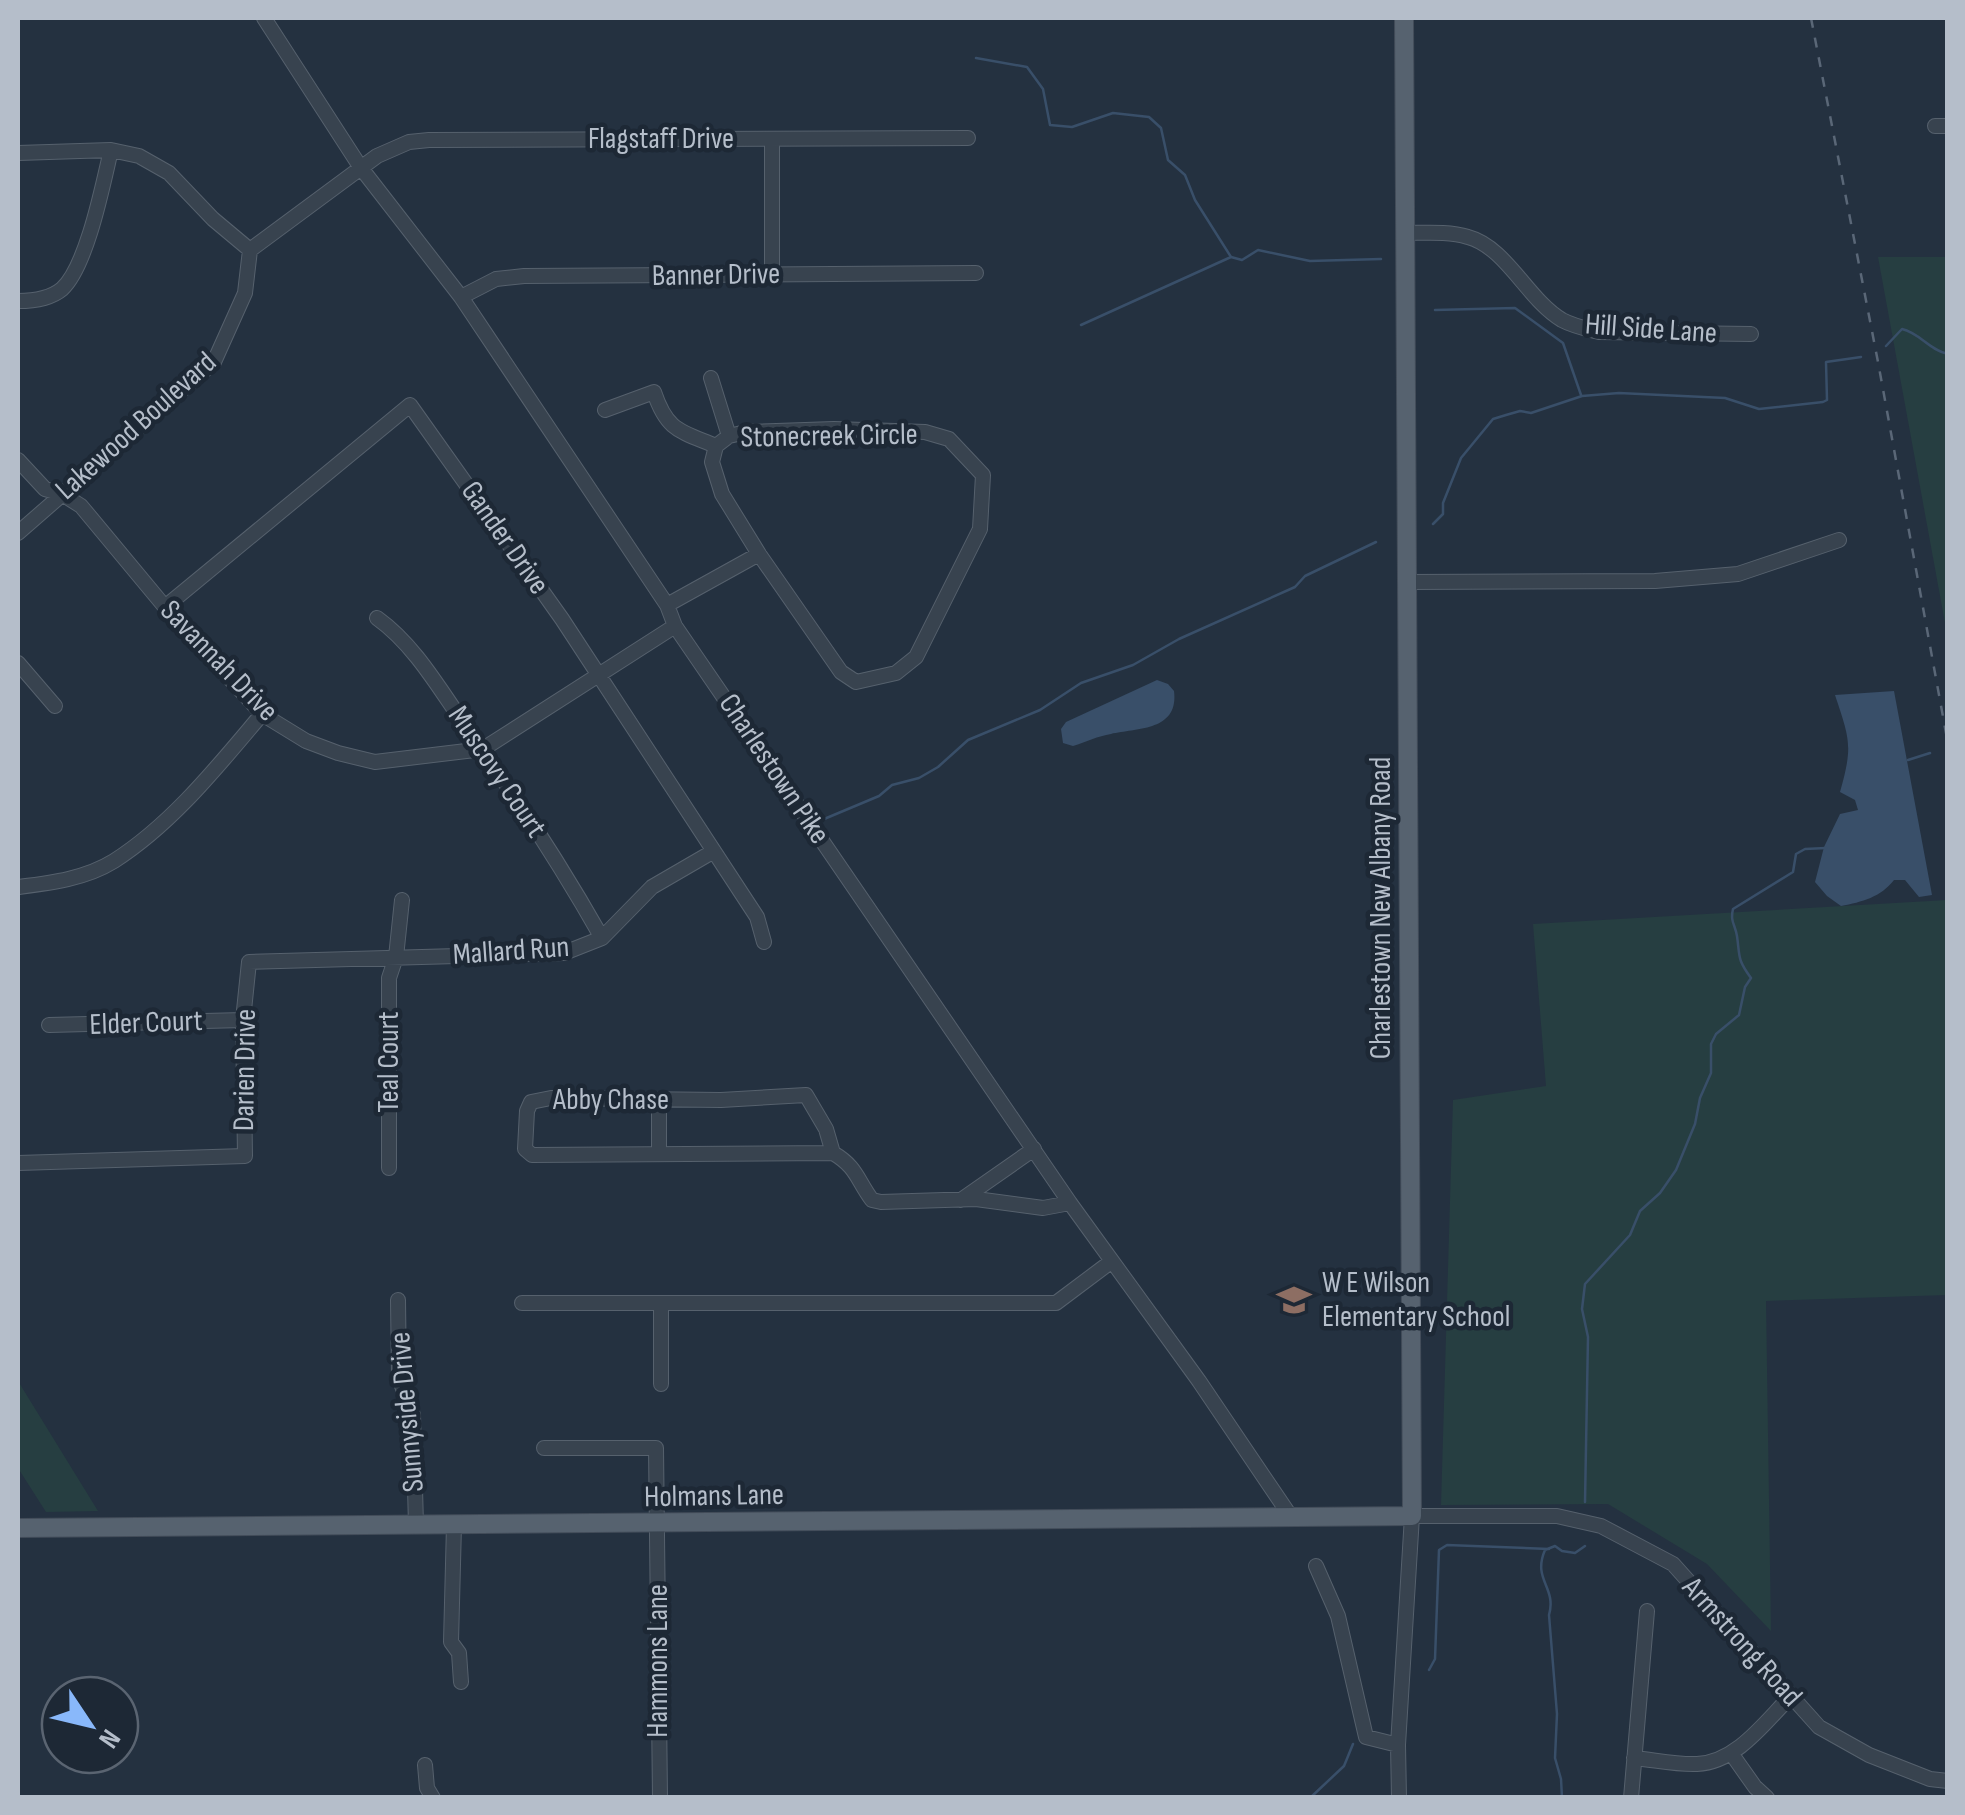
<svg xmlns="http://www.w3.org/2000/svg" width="1965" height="1815" viewBox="0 0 1965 1815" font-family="'Sofia Sans Condensed',sans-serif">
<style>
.green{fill:#263e41}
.water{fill:#394f69}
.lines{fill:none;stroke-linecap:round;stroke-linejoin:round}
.stream{stroke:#394f69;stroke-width:2.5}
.minor-casing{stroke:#56616d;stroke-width:16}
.major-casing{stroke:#424c59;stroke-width:20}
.minor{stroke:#38434f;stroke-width:14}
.major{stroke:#56626f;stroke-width:18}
.rail{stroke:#5a6777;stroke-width:2.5;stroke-dasharray:10 10;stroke-linecap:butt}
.labels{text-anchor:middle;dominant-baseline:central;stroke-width:9;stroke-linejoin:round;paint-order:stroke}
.street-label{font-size:30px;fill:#b5beca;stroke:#1d2835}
.poi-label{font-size:30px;fill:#b5beca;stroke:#1d2835;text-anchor:start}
</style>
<rect width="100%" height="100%" fill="#243140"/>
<path class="green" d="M 1878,257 L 1947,257 L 1947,634 Z
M 1947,900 L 1947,1295 L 1766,1301 L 1771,1631 L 1707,1564 L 1608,1504 L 1441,1505 L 1453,1100 L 1546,1086 L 1533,924 Z
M 18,1381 L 98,1511 L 46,1512 L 18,1468 Z"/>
<path class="water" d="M 1157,680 L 1168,684 L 1174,691 C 1179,731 1138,728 1111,734 C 1098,736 1086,742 1073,746 L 1063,743 L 1061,729 L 1066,722 Z
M 1894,691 L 1932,895 L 1919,897 L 1905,880 L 1894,880 C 1881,897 1862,902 1841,906 L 1827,896 L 1815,882 L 1824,847 L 1840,814 L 1858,810 L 1855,800 L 1840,792 C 1853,746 1850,740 1835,695 Z"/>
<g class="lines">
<path class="stream" d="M 976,58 L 1027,67 L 1043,89 L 1050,125 L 1072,127 L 1113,113 L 1149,117 L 1161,128 L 1168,160 L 1185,175 L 1195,200 L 1231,257
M 1435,310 L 1515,308 L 1563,343 L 1581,395
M 1081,325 L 1231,257 L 1242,260 L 1258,250 L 1310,261 L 1381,259
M 1886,346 L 1902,329 C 1920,333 1929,350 1948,354
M 1433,524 L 1443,514 L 1443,503 L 1461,458 L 1493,419 L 1506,415 L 1520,411 L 1531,413 L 1582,396 L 1619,393 L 1725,398 L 1759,409 L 1823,402 L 1827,400 L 1826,362 L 1861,357
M 1908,760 L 1930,753
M 817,822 L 879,796 L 892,785 L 919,778 L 938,767 L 968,740 L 1040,710 L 1081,683 L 1133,665 L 1179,639 L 1295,587 L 1305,576 L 1376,542
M 1585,1502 L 1588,1337 L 1582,1309 L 1585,1284 L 1630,1235 L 1640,1211 L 1660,1193 L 1676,1170 L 1695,1124 L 1700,1098 L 1711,1073 L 1711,1044 L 1716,1034 L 1739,1015 L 1745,987 L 1751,978 C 1737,959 1740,957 1737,936 C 1735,924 1730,922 1733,909 L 1793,872 L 1796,854 L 1805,849 L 1826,848
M 1429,1670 L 1435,1659 L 1439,1550 L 1447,1545 L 1549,1549
M 1310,1798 L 1344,1766 L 1353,1744
M 1562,1798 L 1561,1779 L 1555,1758 L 1557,1714 L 1549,1615 C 1557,1587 1532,1580 1545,1550 L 1555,1546 L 1562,1551 L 1575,1553 L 1585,1546"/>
<g class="minor-casing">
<path id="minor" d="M 264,18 L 361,168 L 461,297 L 667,605 L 675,626 L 1070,1203 L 1199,1381 L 1291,1517
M 1935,126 L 1948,126
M 18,153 L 111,150 L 139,156 L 169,173 L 213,219 L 250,250
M 1405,233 C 1426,233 1448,231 1468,237 C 1506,247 1528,300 1562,320 C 1573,326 1587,329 1599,332 L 1751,334
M 772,274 L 772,140
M 461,297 L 496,279 L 524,276 L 976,273
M 18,301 C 32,301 50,299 62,289 C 87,266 103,184 111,150
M 711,378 L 729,436
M 605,410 L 654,392 C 667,431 680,431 716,446
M 18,460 L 45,489 L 62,494 L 81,506 L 165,607 L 262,714 L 306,741 L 338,753 L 375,762 L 483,749 L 675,626
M 18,533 L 214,362 L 245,293 L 250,250 L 377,156 L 409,142 L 429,140 L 968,138
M 1407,582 L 1655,581 L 1738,574 L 1839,540
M 667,605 L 759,554 L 841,672 L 856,682 L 896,673 L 916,657 L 980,529 L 983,475 L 949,439 L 925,432 L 834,429 L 746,432 L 729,436 L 716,446 L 712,462 L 722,494 L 759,554
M 165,607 L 410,405 L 562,619 L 757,917 L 764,942
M 377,618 C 412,643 436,683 460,718 C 511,789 559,862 602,938
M 18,663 L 55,706
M 18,887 C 50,883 85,879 114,861 C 172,824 218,766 262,714
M 49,1025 L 243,1020
M 659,1100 L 659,1153
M 833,1153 L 826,1129 L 806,1095 L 721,1100 L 551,1098 L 531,1102 L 527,1111 L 525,1149 L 532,1155 L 833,1153 C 857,1167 857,1180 872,1200 L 881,1202 L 976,1199 L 1043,1208 L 1070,1203
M 18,1163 L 245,1156 L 243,1020 L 249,962 L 564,953 L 602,938 L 652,887 L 714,851
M 389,1168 L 389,978 L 396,957 L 402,900
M 961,1200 L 1034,1149
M 398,1300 L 399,1378 L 413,1415 L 416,1525
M 522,1303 L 1056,1303 L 1112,1261
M 661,1384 L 661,1303
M 544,1448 L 656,1448 L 660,1798
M 454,1525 L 451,1642 L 459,1653 L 461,1682
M 1316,1566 L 1338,1616 L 1366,1737 L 1398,1745
M 1731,1753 L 1755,1787 L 1767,1798
M 1634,1758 C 1655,1760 1677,1765 1697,1764 C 1737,1762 1765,1722 1791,1696
M 425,1765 L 427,1788 L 433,1798
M 1399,1798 L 1398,1745 L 1412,1516 L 1557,1516 L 1601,1526 L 1673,1564 L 1819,1727 L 1869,1755 L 1930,1779 L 1948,1781
M 1631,1798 L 1647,1611"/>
</g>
<g class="major-casing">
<path id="major" d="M 18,1528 L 1412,1516 L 1404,18"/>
</g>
<use href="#minor" class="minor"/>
<use href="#major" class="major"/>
<path class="rail" d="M 1811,18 L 1878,362 L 1948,744"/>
</g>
<defs>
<g id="school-bare" transform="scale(2.7)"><path d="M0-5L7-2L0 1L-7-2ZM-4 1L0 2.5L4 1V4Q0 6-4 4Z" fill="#8d6e63" stroke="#1d2835" stroke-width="2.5" paint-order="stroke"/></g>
</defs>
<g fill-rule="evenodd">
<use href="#school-bare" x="1294" y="1300"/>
</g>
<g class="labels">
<g class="street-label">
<text x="661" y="139">Flagstaff Drive</text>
<text transform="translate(716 275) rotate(-1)">Banner Drive</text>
<text transform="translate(1651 329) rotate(4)">Hill Side Lane</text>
<text transform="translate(136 426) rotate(-42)">Lakewood Boulevard</text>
<text transform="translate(829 436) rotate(-1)">Stonecreek Circle</text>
<text transform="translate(505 538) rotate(55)">Gander Drive</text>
<text transform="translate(219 661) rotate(46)">Savannah Drive</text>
<text transform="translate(774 769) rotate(56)">Charlestown Pike</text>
<text transform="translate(497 772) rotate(56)">Muscovy Court</text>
<text transform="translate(1381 908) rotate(-90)">Charlestown New Albany Road</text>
<text transform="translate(511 951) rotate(-4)">Mallard Run</text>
<text transform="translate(146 1023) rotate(-2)">Elder Court</text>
<text transform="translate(389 1062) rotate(-90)">Teal Court</text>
<text transform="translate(245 1070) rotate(-89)">Darien Drive</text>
<text x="611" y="1100">Abby Chase</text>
<text transform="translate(407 1412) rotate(-95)">Sunnyside Drive</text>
<text transform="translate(714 1496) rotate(-1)">Holmans Lane</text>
<text transform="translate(1742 1642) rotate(48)">Armstrong Road</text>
<text transform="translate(658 1661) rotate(-90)">Hammons Lane</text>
</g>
<g class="poi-label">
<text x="1322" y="1283">W E Wilson<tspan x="1322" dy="34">Elementary School</tspan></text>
</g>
</g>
<rect width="1965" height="1815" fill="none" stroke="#b5beca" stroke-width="40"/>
<g transform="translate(90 1725) rotate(125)"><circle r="48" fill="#1d2835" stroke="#5a6471" stroke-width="2.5"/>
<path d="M0-8L18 38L0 25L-18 38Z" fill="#89b8fa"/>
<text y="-15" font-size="28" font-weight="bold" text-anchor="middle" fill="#b5beca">N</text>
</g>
</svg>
